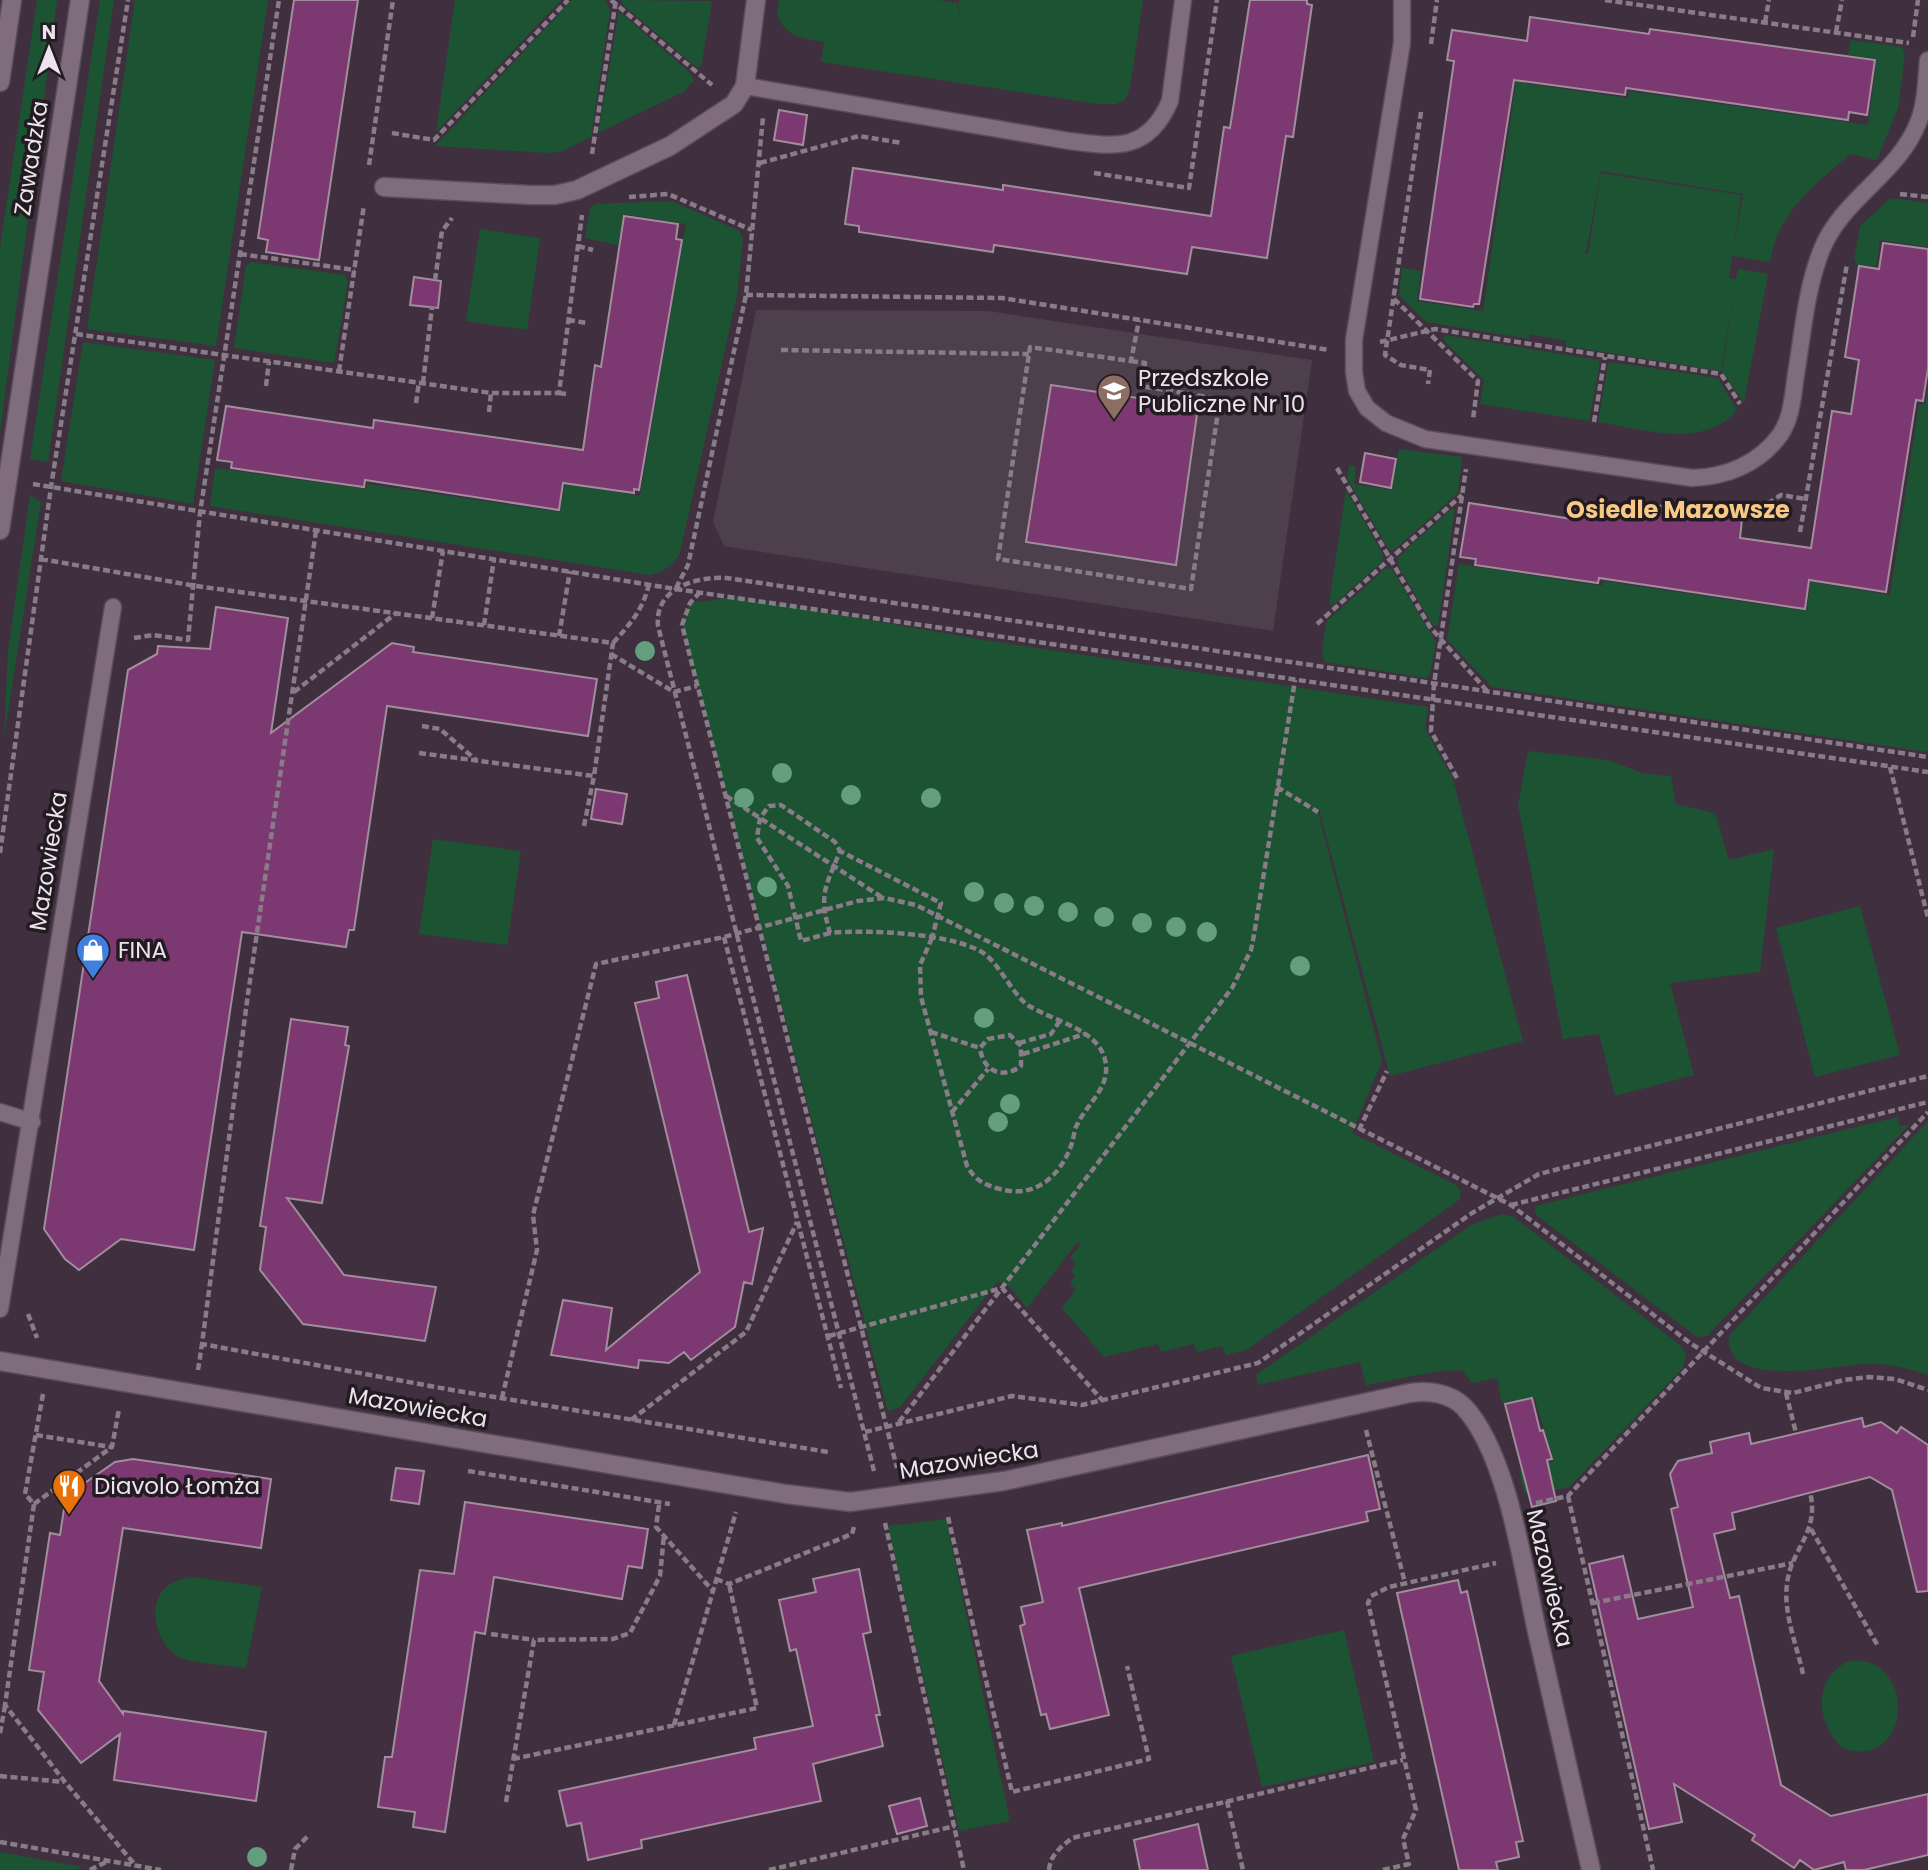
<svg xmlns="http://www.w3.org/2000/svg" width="1928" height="1870" viewBox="0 0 1928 1870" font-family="Poppins,sans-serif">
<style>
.education{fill:#4e3f4c}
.green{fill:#1b5333;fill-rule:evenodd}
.building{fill:#7c3870;stroke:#a28d9d;stroke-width:2}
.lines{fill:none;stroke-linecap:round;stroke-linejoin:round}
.lane-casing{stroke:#5a4d59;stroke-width:19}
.street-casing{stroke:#5a4d59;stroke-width:21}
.secondary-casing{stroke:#5a4d59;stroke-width:21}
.path{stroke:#897c88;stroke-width:4.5;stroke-dasharray:7 3.5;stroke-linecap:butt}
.lane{stroke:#7f6d7d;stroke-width:16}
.street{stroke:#7f6d7d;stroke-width:18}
.secondary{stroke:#7f6d7d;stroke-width:18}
.tree{fill:#649f7d}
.labels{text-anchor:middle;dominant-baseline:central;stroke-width:7;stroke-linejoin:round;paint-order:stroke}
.street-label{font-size:23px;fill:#ede3ec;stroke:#221b21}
.poi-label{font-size:23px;fill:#ede3ec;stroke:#221b21;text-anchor:start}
.neighbourhood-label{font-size:24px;font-weight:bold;fill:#f7c985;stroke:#221b21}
</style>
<rect width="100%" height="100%" fill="#40303f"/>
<path class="education" d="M 756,310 L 988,311 L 1312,360 L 1273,631 L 724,546 L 713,522 Z"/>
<path class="green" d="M 37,0 L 57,0 L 0,432 L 0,248 Z
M 100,0 L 114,0 L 48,462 L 30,459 Z
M 135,0 L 268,0 L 216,346 L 87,329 Z
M 455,0 L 561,0 L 436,132 Z
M 572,0 L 605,0 L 610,10 L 591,137 L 560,152 L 548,153 L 435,146 Z
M 621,0 L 712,1 L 701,67 L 695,66 L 623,5 Z
M 779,0 L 938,0 L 957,3 L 963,26 L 958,3 L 960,0 L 1143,0 L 1130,87 L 1126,99 L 1116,104 L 1098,104 L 821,62 L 824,42 C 803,38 785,37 777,14 Z
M 619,11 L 689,72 L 694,80 L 685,91 L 598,133 Z
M 1851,40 L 1902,47 L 1905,54 L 1898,108 L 1877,160 L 1850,154 C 1815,185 1777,213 1770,262 L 1732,256 L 1729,278 L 1736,279 L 1738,269 L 1768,274 L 1744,403 L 1722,371 L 1735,287 L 1721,371 L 1566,346 L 1566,341 L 1530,334 L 1529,339 L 1426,322 L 1399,295 L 1402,268 L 1421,271 L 1417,301 L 1483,311 L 1516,82 L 1628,98 L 1629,91 L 1868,125 L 1877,59 L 1848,55 ZM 1601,171 L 1743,194 L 1733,251 L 1741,195 L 1601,173 L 1588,254 L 1580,253 L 1586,252 Z
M 1891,198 L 1928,203 L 1928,247 L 1880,240 L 1876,267 L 1858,265 L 1854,260 L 1860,226 Z
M 671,201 L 738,230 L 743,238 L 737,295 L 680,553 C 673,566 664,571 650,575 L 210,506 L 215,468 L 366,489 L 367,484 L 560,512 L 565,484 L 640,496 L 686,224 L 623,214 L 618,245 L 585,238 L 590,208 L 596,204 Z
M 480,229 L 540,238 L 527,330 L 466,321 Z
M 251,262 L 345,275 L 348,282 L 334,363 L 234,348 L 246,266 Z
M 1444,335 L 1598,360 L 1600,363 L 1589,421 L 1480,404 L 1484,380 L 1444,341 Z
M 83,342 L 215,360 L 193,504 L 61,481 Z
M 1611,362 L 1718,378 L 1737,410 C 1703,450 1643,429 1598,422 L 1608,364 Z
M 1928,387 L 1928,752 L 1492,687 L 1447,640 L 1459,564 L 1602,586 L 1603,581 L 1806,611 L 1811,582 L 1890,595 L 1919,404 L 1925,405 Z
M 1399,449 L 1462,457 L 1458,493 L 1394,550 L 1389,550 L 1347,478 L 1349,465 L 1356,466 L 1354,484 L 1392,490 Z
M 1346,490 L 1383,554 L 1382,562 L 1332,606 L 1329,604 Z
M 30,495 L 41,502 L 4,738 L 8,651 Z
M 1451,509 L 1455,509 L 1438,626 L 1433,626 L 1398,565 L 1399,556 Z
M 1386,568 L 1392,569 L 1436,642 L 1430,675 L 1426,678 L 1325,662 L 1322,654 L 1326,622 Z
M 736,597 L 984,640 L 1428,707 L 1425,728 L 1449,772 L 1438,775 L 1451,772 L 1523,1041 L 1390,1076 L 1319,809 L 1318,812 L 1382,1061 L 1352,1133 L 1456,1185 L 1461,1191 L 1459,1200 L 1248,1349 L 1226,1355 L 1222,1346 L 1197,1352 L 1194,1344 L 1161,1352 L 1158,1344 L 1104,1357 L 1062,1308 L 1076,1290 L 1070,1283 L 1075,1276 L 1071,1270 L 1076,1263 L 1070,1258 L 1080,1245 L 1078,1241 L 1027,1308 L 1010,1287 L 998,1281 L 900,1407 L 888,1411 L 682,625 L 690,603 Z
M 1528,751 L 1608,760 L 1642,773 L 1671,776 L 1676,804 L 1715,813 L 1729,860 L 1774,849 L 1760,972 L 1670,983 L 1694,1075 L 1615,1096 L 1599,1034 L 1563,1039 L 1518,805 Z
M 433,839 L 521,851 L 507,945 L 419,934 Z
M 1860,906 L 1900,1055 L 1815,1077 L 1776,928 Z
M 1897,1117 L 1900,1127 L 1910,1124 L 1707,1336 L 1697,1337 L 1536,1215 L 1535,1206 Z
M 1928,1121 L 1928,1375 C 1908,1368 1885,1363 1865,1364 C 1836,1365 1723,1391 1729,1336 Z
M 1502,1214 L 1514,1217 L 1681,1346 L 1686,1353 L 1683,1368 L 1569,1487 L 1534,1495 L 1524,1492 L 1519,1471 L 1554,1461 L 1534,1397 L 1502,1404 L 1497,1378 L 1472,1383 L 1462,1370 L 1440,1371 L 1366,1385 L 1360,1362 L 1258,1385 L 1256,1375 L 1471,1225 Z
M 946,1519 L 1010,1821 L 959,1831 L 888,1526 Z
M 194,1577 L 262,1587 L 246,1668 C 229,1665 191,1664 177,1656 C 157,1643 147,1608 164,1589 C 173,1580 182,1579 194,1577 Z
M 1344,1630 L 1374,1762 L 1262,1787 L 1231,1656 Z
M 1849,1661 C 1917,1653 1914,1773 1842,1748 C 1816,1722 1812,1678 1849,1661 Z
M 0,1852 L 83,1867 L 75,1870 L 0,1870 Z"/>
<path class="building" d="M 294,0 L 358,0 L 319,260 L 266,252 L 268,240 L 258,238 Z
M 1250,0 L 1307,0 L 1307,4 L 1312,5 L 1293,137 L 1286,136 L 1267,258 L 1192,247 L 1187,274 L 994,245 L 993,252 L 859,232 L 859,226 L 845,224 L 853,168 L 1003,190 L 1003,185 L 1211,216 L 1224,127 L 1230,128 Z
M 1530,17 L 1649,34 L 1650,29 L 1875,60 L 1867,115 L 1849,112 L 1848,120 L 1626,88 L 1625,95 L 1514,80 L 1479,304 L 1474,304 L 1473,307 L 1420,299 L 1454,61 L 1447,60 L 1452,30 L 1527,41 Z
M 779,110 L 807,115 L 803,145 L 774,140 Z
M 624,216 L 678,224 L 676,239 L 682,240 L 639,490 L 634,489 L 634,493 L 563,483 L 559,510 L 365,480 L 364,487 L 293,477 L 231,468 L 232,462 L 217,460 L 226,406 L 373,428 L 374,420 L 583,450 L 595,365 L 601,367 Z
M 1883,243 L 1928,249 L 1928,368 L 1923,401 L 1916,400 L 1886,592 L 1809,580 L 1805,609 L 1599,578 L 1598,583 L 1475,565 L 1476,559 L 1460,557 L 1469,503 L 1572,519 L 1575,501 L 1648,512 L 1649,504 L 1742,519 L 1740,538 L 1811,548 L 1832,411 L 1851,414 L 1859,360 L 1845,357 L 1859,266 L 1879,269 Z
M 414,277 L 441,281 L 438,308 L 410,305 Z
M 1051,385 L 1198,407 L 1176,565 L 1026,542 Z
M 1365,453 L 1396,459 L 1391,488 L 1360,482 Z
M 216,607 L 288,618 L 271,733 L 392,643 L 414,647 L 413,652 L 597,679 L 588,736 L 387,706 L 354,930 L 349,930 L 346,947 L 242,932 L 194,1250 L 121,1239 L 79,1270 L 65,1259 L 44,1229 L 128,670 L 157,654 L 158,646 L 210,649 Z
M 596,789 L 627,794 L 622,824 L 591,819 Z
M 687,975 L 749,1232 L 763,1228 L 752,1284 L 744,1282 L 735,1327 L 691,1360 L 684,1352 L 669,1363 L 639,1360 L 638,1368 L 551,1355 L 563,1300 L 612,1308 L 606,1350 L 700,1272 L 635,1003 L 659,998 L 656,982 Z
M 291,1019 L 348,1027 L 345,1045 L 349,1046 L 322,1203 L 287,1198 L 344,1275 L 436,1287 L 425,1341 L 303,1324 L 260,1270 L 266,1227 L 260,1226 Z
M 1532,1398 L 1540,1431 L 1543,1430 L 1552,1459 L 1547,1460 L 1556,1501 L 1532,1507 L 1505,1404 Z
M 1862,1418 L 1864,1427 L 1881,1422 L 1897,1433 L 1901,1427 L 1928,1445 L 1928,1591 L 1917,1592 L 1892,1490 L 1870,1477 L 1732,1513 L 1735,1529 L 1714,1534 L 1730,1598 L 1739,1596 L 1781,1785 L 1831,1816 L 1928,1794 L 1928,1855 L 1864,1870 L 1846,1870 L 1844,1862 L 1814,1870 L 1800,1860 L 1794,1868 L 1752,1840 L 1755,1835 L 1674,1784 L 1682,1822 L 1649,1829 L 1589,1564 L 1623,1556 L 1638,1619 L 1693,1607 L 1671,1509 L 1678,1507 L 1670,1474 L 1678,1461 L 1712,1453 L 1710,1442 L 1749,1433 L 1751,1444 Z
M 1368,1455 L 1380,1509 L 1366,1512 L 1368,1521 L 1079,1588 L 1109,1715 L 1050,1729 L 1046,1714 L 1041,1715 L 1020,1626 L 1025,1624 L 1021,1607 L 1043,1602 L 1027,1530 L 1062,1523 L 1062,1526 Z
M 133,1459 L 271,1479 L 261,1548 L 123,1528 L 99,1681 L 123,1714 L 123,1711 L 266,1732 L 256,1801 L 114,1780 L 120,1734 L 81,1763 L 38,1710 L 44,1672 L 29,1670 L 50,1533 L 60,1535 L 66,1496 L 115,1462 Z
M 396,1468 L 424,1471 L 419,1504 L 391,1500 Z
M 465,1502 L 648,1529 L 642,1568 L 628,1566 L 622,1599 L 494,1577 L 485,1634 L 475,1632 L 445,1832 L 413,1827 L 415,1812 L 378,1807 L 385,1757 L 392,1757 L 420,1570 L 454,1574 Z
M 859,1569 L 871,1632 L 863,1634 L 880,1715 L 876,1715 L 883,1746 L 813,1764 L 821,1801 L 641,1840 L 642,1848 L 588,1860 L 581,1823 L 567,1826 L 559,1791 L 756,1749 L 754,1738 L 813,1726 L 796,1649 L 790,1651 L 779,1600 L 816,1592 L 813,1579 Z
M 1458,1580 L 1461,1593 L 1467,1591 L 1523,1841 L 1516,1842 L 1519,1857 L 1496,1862 L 1498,1870 L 1459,1870 L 1397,1593 Z
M 920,1798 L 927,1826 L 897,1834 L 889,1806 Z
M 1198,1824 L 1208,1870 L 1140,1870 L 1134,1840 Z"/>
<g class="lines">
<g class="lane-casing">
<path id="lane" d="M 1402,0 L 1402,43 L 1354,340 L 1354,372 L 1357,391 L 1367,408 L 1386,423 L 1425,439 L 1692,478 C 1726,477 1759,464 1780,435 C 1792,418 1793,394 1796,374 C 1803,333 1806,288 1822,249 C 1842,199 1898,174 1918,123 C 1926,103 1926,81 1928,60
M 745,86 L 1069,141 C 1116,147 1148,152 1170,101 L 1183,0
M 0,1112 L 32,1122
M 0,1309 L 113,607"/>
</g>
<g class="street-casing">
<path id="street" d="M 384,187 L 529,195 L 555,195 L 577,190 L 670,146 L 734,104 L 745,86 L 756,0
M 0,1361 L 786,1494 L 850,1502 L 1004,1481 L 1410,1393 C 1428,1390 1450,1393 1464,1407 C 1507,1453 1523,1566 1536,1627 C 1555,1708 1572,1789 1591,1870"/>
</g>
<g class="secondary-casing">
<path id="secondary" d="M 0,82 L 12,0
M 0,530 L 80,0"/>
</g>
<path class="path" d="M 611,0 L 712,85
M 1605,0 L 1909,43
M 1765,22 L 1769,0
M 1836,32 L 1842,0
M 1913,37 L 1918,0
M 1431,44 L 1437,0
M 1421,112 L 1385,355 L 1401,365 L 1430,370 L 1428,384
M 392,133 L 434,140 L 568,0
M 592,154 L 616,0
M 760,163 L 859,136 L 902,143
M 369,165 L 393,0
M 1094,173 L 1189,188 L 1217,0
M 1900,194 L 1928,197
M 629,197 L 668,194 L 752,230
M 578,246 L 593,250
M 240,254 L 355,270
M 435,280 L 442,231 L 452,218
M 746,295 L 1002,298 L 1329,350
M 1394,299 L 1478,381 L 1473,419
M 568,320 L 587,323
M 76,334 L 491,393 L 559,393 L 582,215
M 1380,342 L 1435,329 L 1721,374 L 1740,404
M 781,350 L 1029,354
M 1131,361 L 1145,363 L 1141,386 L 1220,399 L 1191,589 L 998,559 L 1030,347 L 1131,361 L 1139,320
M 339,371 L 364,205
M 423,383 L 432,307
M 266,386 L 269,361
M 559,393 L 566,394
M 416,403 L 419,382
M 489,412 L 491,393
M 1594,422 L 1605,357
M 1337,468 L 1430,627 L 1488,692
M 33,484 L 675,589 L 1928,772
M 1705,506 L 1739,509 L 1770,502 L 1781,495 L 1806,499
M 316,531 L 248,994 L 202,1344 L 452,1390 L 828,1452
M 1800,532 L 1847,264
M 41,559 L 196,586 L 613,643 L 594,776 L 419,753
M 676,588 L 688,565 L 746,295 L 763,117
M 700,592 L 690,603 L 682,625 L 897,1468
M 432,618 L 443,551
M 1317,624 L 1462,495
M 484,625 L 494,559
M 559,636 L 570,571
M 134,638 L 153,635 L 188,640 L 200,513 L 279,0
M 613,643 C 630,624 643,610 649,584
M 611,654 L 674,692 L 697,686
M 294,692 L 395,614
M 422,726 L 440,729 L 476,760
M 1890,767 L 1928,918
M 1457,778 L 1431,731 L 1434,684 L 1466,469
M 1277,787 L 1318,812
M 726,796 L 883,898
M 584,826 L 594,776
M 0,853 L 51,487 L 128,0
M 830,933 L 801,941 L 788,886 L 757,838 L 760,818 L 769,806 L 781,805 L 835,842 L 840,851
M 724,937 L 841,1388
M 932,938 L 920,965 L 921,997 L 967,1166 C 975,1180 984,1185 1000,1189 C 1035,1199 1061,1176 1072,1143 C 1074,1137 1074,1129 1078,1123 C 1086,1107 1105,1090 1106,1072 C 1109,1032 1058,1023 1031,1007 C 1015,999 1002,968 986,955 C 959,933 864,929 830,933 C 818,893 826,887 840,851 L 941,903 L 932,938
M 931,1032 L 980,1048 L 988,1039 L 1010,1035 L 1021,1046 L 1021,1066 C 1002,1080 983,1071 980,1048
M 1019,1043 L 1051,1034 L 1059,1022
M 1023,1054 L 1085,1034
M 952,1112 L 988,1069
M 1359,1130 L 1387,1071
M 1511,1205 L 1928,1102
M 28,1314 L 37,1338
M 829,1336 L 1002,1288 L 1103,1401
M 198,1370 L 202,1344
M 1786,1393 L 1796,1433
M 43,1394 L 25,1494 L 34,1504 L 5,1705 L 65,1782 L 136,1866
M 502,1398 L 537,1250 L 533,1215 L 596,964 L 724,937 L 858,901 L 884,898 L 916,905 L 1511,1205 L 1690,1343 L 1761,1388 L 1793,1393 L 1844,1380 L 1869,1377 L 1895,1379 L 1928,1390
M 631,1420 L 746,1332 L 797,1222
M 899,1422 L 1232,988 L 1251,950 L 1254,935 L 1295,680
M 1366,1430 L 1405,1583
M 865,1432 L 1012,1396 L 1082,1405 L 1258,1363 L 1472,1213 L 1539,1174 L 1928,1076
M 36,1435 L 111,1447
M 468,1471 L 670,1504
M 874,1471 L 658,626 C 654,589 695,576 727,578 L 1928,757
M 1568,1496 L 1653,1870
M 1536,1503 L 1568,1496 L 1928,1112
M 34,1504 L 112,1447 L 119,1409
M 659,1505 L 656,1527 L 713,1591
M 948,1517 L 1012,1792 L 1149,1759 L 1127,1666
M 885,1523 L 964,1870
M 1811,1529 L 1878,1646
M 716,1579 L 729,1584 L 852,1534 L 854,1527
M 1593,1603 L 1793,1563
M 491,1634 L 534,1640
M 1803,1674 C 1797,1646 1783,1613 1787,1584 C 1791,1548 1820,1533 1810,1492
M 674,1725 L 736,1512
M 0,1733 L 5,1706
M 513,1759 L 757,1708 L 729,1584
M 0,1776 L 64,1782
M 1227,1801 L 1243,1870
M 506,1802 L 534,1640 L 613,1639 L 630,1633 L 660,1576 L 664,1535
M 0,1842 L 161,1870
M 90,1870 L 108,1861
M 291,1870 L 295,1849 L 308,1836
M 769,1870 L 955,1826
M 1049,1870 C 1050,1855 1061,1847 1072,1838 L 1403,1760
M 1383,1870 L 1409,1864 L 1403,1839 L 1416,1810 L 1368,1603 L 1371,1596 L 1389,1587 L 1496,1563"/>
<use href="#lane" class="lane"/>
<use href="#street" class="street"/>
<use href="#secondary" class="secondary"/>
</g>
<g class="tree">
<circle cx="645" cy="651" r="10"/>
<circle cx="782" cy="773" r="10"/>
<circle cx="851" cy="795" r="10"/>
<circle cx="744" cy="798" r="10"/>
<circle cx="931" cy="798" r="10"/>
<circle cx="767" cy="887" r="10"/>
<circle cx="974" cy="892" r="10"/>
<circle cx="1004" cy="903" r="10"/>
<circle cx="1034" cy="906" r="10"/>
<circle cx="1068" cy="912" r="10"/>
<circle cx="1104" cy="917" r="10"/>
<circle cx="1142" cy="923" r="10"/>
<circle cx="1176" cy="927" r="10"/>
<circle cx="1207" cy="932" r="10"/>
<circle cx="1300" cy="966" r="10"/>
<circle cx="984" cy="1018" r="10"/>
<circle cx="1010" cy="1104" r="10"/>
<circle cx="998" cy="1122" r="10"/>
<circle cx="257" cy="1857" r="10"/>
</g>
<defs>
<g id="school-pin" transform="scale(1.75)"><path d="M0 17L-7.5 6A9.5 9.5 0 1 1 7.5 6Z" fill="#8d6e63" stroke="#221b21"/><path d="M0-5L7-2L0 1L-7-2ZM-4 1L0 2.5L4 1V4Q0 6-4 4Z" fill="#fff"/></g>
<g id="shop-pin" transform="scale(1.75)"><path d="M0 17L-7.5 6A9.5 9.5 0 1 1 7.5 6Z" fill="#3f7fe0" stroke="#221b21"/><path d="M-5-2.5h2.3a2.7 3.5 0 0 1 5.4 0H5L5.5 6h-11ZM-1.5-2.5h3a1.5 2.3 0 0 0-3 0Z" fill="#fff"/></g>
<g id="restaurant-pin" transform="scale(1.75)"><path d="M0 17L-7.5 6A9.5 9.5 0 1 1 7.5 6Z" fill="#e8710a" stroke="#221b21"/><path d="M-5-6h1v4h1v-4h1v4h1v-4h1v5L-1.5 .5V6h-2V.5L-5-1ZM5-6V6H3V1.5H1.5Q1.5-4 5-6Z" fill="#fff"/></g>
</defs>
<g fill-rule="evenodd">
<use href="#school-pin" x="1114" y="391"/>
<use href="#shop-pin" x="93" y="950"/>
<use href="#restaurant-pin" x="69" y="1486"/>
</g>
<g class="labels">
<g class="street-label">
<text transform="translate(31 158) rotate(-81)">Zawadzka</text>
<text transform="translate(48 861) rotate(-81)">Mazowiecka</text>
<text transform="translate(418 1407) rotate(10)">Mazowiecka</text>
<text transform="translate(969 1460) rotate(-9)">Mazowiecka</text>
<text transform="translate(1550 1578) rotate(77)">Mazowiecka</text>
</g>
<g class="poi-label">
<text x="1138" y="378">Przedszkole<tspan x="1138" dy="26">Publiczne Nr 10</tspan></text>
<text x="118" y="950">FINA</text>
<text x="94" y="1486">Diavolo Łomża</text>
</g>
<g class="neighbourhood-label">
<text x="1678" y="509">Osiedle Mazowsze</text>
</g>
</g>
<g transform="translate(49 49)" stroke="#221b21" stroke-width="5" paint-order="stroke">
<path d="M0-5L12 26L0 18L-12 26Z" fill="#ede3ec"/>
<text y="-10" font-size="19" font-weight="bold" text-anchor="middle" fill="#ede3ec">N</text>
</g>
</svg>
